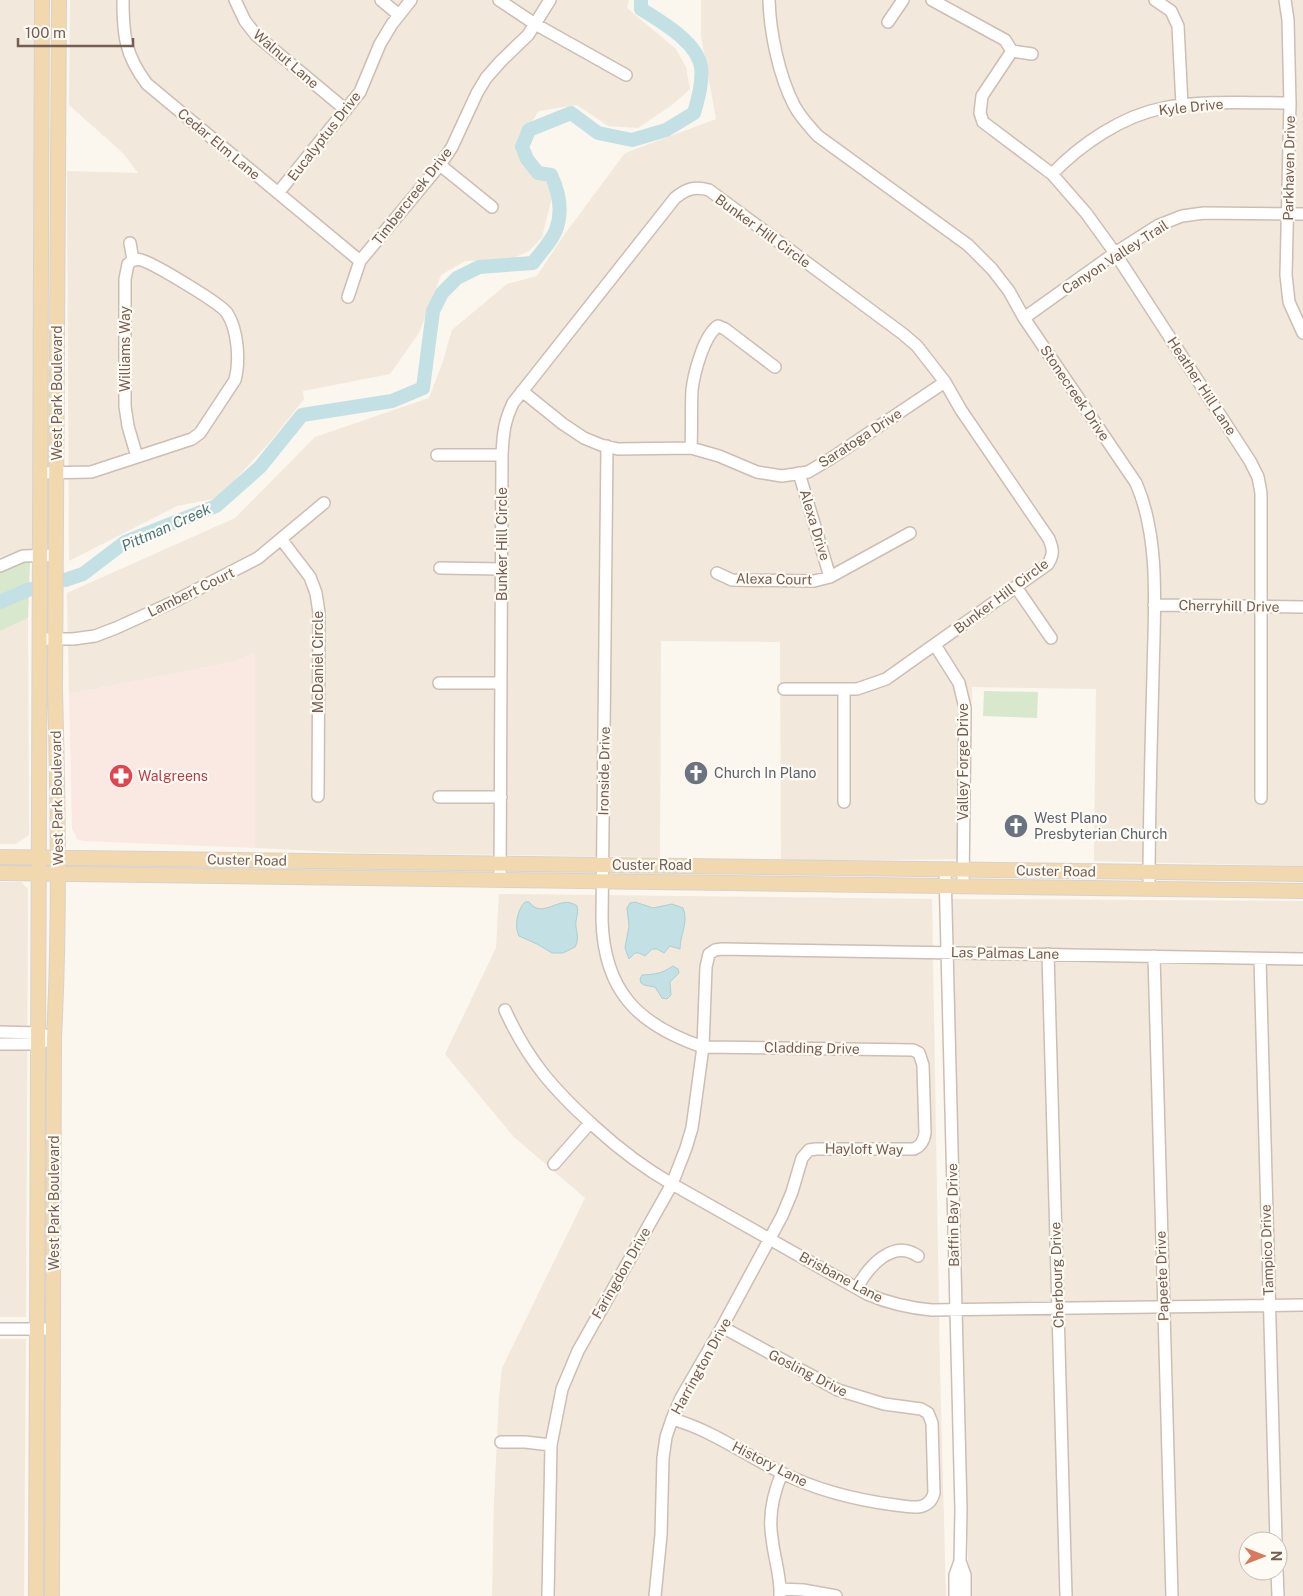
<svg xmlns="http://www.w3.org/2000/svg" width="1303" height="1596" viewBox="0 0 1303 1596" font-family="'Public Sans',sans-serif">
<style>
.residential{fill:#f2e8dc;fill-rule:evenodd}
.commercial{fill:#fae9e3}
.green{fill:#d8e8cc}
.water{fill:#c3e0e4;stroke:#aacfd5}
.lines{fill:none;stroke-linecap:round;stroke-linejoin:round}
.river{stroke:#c3e0e4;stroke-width:14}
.minor-casing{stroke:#cdbeb3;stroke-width:14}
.major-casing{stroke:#d8d2ce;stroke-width:16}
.minor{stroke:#fff;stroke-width:11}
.major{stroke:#f2d8ae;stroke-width:14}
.labels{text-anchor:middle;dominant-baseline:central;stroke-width:4.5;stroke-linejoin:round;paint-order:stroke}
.street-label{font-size:14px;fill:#755e51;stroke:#fefaf4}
.worship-label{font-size:14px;fill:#5b616d;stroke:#fefaf4;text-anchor:start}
.health-label{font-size:14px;fill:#be3a42;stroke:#fefaf4;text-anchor:start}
.water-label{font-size:15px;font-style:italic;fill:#49777f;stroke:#fefaf4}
</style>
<rect width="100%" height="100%" fill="#fbf6ee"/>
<path class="residential" d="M 0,0 L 34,0 L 33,548 L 0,557 Z
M 70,0 L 629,0 L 627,8 L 676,49 L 686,67 L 690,89 L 672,105 L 638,128 L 608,126 L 577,105 L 539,111 L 525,131 L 515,151 L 542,177 L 550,188 L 552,197 L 542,237 L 529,251 L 511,259 L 465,261 L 441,275 L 419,333 L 390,374 L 303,391 L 304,399 L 269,443 L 218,498 L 177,506 L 69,561 L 67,171 L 138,173 L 124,154 L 69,105 Z
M 701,0 L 1303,0 L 1303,866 L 1094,861 L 1096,689 L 972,687 L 970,859 L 781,861 L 780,642 L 661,641 L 660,857 L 358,853 L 255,848 L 255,653 L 229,663 L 69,694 L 67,593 L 235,518 L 315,437 L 429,398 L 442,364 L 452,330 L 507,284 L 537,276 L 564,235 L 625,153 L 716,119 L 701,36 Z
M 28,618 L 29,835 L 16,844 L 0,844 L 0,631 Z
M 0,882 L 21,882 L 28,889 L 26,1317 L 0,1317 Z
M 499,894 L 932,899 L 940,1370 L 946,1596 L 492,1596 L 494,1502 L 499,1397 L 502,1368 L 585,1198 L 514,1137 L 445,1054 L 496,948 Z
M 951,899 L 1303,901 L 1303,1596 L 969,1596 ZM 1248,1541 L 1278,1541 L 1278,1571 L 1248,1571 Z
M 0,1339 L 26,1339 L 24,1596 L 0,1596 Z"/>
<path class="commercial" d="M 255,652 L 255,848 L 84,841 L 77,839 L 72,828 L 69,694 L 229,663 Z"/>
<path class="green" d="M 19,562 L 30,562 L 28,618 L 0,631 L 0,570 Z
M 984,691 L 1038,692 L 1037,718 L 983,716 Z"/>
<path class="water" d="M 525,902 L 529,902 C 543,921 560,893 577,906 C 579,914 575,919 576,927 C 577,934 579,940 575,947 L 563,953 L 552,953 L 537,944 L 519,936 C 514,927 517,910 525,902 Z
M 635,902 L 653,908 L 672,904 L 683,908 C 689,921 680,935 680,949 L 670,946 L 664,953 L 657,949 L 652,949 L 645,956 L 639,953 L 635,953 L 629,959 L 625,948 L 629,926 L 627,908 L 630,903 Z
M 673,966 L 678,969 L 679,973 L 670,982 L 671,995 L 667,999 L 662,998 L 655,987 L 644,985 L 641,983 L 640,979 L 642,975 C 656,974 661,974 673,966 Z"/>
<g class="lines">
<path class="river" d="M 65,580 L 83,574 L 125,542 L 216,506 L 260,467 L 302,415 L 392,401 L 423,388 L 433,311 L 442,293 L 457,278 L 479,267 L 533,263 C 540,253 552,241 556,230 C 563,211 559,192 551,175 L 538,173 L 527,159 L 522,147 L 529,130 L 571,113 L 598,133 L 632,140 L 666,130 L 694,113 C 698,99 703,82 701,67 C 697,42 662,22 641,9 L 641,0
M 0,602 L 30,589"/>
<g class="minor-casing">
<path id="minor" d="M 123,0 C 123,35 125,55 147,84 L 360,261
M 235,0 L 245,21 L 256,35 L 346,110
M 381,0 L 399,15
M 499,0 L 535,24 L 626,75
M 769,0 C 770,33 779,76 794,105 C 800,117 809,126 818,136 L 968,245 L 992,269 L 1009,291 L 1024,318 L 1136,483 C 1161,540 1154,614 1153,675 C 1151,746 1149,817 1149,889
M 932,0 L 1005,40 L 1012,51 L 1032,54
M 1155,0 L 1171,11 L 1178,26 L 1182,105
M 1285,0 L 1288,20 L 1290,103 L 1286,275 L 1289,302 L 1303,333
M 888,22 L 903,0
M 1012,51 L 982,96 L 980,113 L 983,122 L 1052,174 L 1086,213 L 1115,253 L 1250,461 L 1258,477 L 1261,493 L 1261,798
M 440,165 L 492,207
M 1052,174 C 1081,144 1122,116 1163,108 C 1202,100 1250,103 1290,103
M 278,193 L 360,92 L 380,44 L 392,24 L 411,0
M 130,243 L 133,260
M 133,260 L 128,264 L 125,279 L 125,406 L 128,426 L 137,457
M 348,297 L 360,261 L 440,165 L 452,147 L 477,93 L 486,78 L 501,61 L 528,35 L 550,0
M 1024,318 L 1115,253 L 1159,225 L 1182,216 L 1204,213 L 1303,214
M 522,391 L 563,424 L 584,438 L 601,445 L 618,449 L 691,448 L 719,456 L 757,472 L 782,476 L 808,472 L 830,459 L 945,382
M 607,446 L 602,920 C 604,991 638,1025 703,1047 L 913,1050 L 919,1053 L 923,1065 L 925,1133 C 924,1141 921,1146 914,1149 L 816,1149 L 809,1150 L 802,1158 L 792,1192 L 782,1216 L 722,1327 L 681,1398 L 672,1419 L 666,1437 L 663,1458 L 661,1535 L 655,1596
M 691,448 C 692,428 691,409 692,390 C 694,373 704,335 718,326 L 725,329 L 775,367
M 437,455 L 502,455
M 40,473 L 91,472 L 192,439 L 200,433 L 235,380 C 240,361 238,330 227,313 C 220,303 153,263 141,260 C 138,259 136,260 133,260
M 799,473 L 830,577
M 281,539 L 310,577 L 316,593 L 319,613 L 318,796
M 0,566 L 23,556 L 56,555
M 440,568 L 501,569
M 717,573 L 732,580 L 814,581 L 830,577 L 910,533
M 1016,587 L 1051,638
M 1154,605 L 1303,607
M 39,639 L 73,639 L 95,636 L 116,628 L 171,603 L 258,558 L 324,503
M 935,645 L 959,683 L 965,708 L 963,886
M 439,683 L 501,683
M 439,797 L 501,797
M 844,802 L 844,689
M 945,869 L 961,1509 L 960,1561 L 955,1575 L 955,1596
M 500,880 L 502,455 C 503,434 504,422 513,403 L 675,198 C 686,189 694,186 709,190 L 903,334 L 917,346 L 945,382 L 961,410 L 1049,539 C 1053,549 1054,554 1048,564 L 886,679 L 857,689 L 784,689
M 1048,954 L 1066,1596
M 1154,956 L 1172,1596
M 1260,959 L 1276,1541
M 505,1010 C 528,1061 554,1090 595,1127 C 619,1149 644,1168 672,1184 L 867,1294 C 888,1303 909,1308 932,1310 L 1303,1305
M 0,1032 L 38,1033 L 45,1035
M 0,1044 L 37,1044 L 54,1038
M 554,1164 L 590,1123
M 857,1288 C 868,1267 893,1238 918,1256
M 0,1329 L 53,1329
M 672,1419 C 712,1430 745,1455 782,1473 C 817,1490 856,1500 895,1505 C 910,1507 929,1512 934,1493 L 932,1423 L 928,1413 L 921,1409 L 884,1404 L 838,1390 L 722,1327
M 501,1442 L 525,1442 L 551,1445
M 960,1561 L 965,1575 L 965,1596
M 1277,1571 L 1278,1596
M 780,1589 L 803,1590 L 836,1596
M 548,1596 L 551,1445 L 562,1389 L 578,1351 L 672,1184 L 686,1148 L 692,1128 L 703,1047 L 706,967 L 709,954 L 715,950 L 722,949 L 1303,959
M 780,1596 C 781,1576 774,1558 772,1538 C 768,1515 773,1494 782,1473"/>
</g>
<g class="major-casing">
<path id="major" d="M 0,857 L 1303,874
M 0,873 L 1303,891
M 36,1596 L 42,0
M 52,1596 L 54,1038 C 60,921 58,805 55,689 L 59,0"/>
</g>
<use href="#minor" class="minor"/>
<use href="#major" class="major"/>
</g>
<defs>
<g id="church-disc" transform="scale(1.25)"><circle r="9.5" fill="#6b7280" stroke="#fefaf4"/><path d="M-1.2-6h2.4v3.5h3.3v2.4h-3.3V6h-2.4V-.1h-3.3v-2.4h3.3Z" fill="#fff"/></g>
<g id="pharmacy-disc" transform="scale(1.25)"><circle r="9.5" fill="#e0444e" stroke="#fefaf4"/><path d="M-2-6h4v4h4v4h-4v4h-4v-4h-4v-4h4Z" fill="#fff"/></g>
</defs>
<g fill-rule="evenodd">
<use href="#church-disc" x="696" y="773"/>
<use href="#pharmacy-disc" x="121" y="776"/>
<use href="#church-disc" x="1016" y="826"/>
</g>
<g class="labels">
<g class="street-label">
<text transform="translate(286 59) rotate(41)">Walnut Lane</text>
<text transform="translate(1191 107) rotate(-6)">Kyle Drive</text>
<text transform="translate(324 136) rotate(-52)">Eucalyptus Drive</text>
<text transform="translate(219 144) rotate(40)">Cedar Elm Lane</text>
<text transform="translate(1289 168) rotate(-89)">Parkhaven Drive</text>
<text transform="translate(412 196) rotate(-52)">Timbercreek Drive</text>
<text transform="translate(763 231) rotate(36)">Bunker Hill Circle</text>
<text transform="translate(1115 257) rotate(-33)">Canyon Valley Trail</text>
<text transform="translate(125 349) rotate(-90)">Williams Way</text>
<text transform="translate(1202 386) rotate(57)">Heather Hill Lane</text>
<text transform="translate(57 393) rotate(-90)">West Park Boulevard</text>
<text transform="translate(1075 393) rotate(56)">Stonecreek Drive</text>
<text transform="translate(860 438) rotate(-33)">Saratoga Drive</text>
<text transform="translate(815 525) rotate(73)">Alexa Drive</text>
<text transform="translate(502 544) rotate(-90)">Bunker Hill Circle</text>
<text transform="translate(774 579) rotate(1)">Alexa Court</text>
<text transform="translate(191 592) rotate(-26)">Lambert Court</text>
<text transform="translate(1001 596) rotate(-37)">Bunker Hill Circle</text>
<text transform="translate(1229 606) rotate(1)">Cherryhill Drive</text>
<text transform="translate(318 662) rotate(-90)">McDaniel Circle</text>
<text transform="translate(963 762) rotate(-90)">Valley Forge Drive</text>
<text transform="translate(604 771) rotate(-89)">Ironside Drive</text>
<text transform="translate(57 798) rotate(-91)">West Park Boulevard</text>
<text transform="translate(247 860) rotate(1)">Custer Road</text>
<text x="652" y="865">Custer Road</text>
<text transform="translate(1056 871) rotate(1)">Custer Road</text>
<text transform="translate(1005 953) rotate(1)">Las Palmas Lane</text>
<text transform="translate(812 1048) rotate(1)">Cladding Drive</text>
<text transform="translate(864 1149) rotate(1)">Hayloft Way</text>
<text transform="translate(54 1203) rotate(-90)">West Park Boulevard</text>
<text transform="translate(953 1215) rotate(-91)">Baffin Bay Drive</text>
<text transform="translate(1267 1250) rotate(-92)">Tampico Drive</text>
<text transform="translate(621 1273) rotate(-60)">Faringdon Drive</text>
<text transform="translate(1057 1275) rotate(-92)">Cherbourg Drive</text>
<text transform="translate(1162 1276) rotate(-92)">Papeete Drive</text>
<text transform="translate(841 1277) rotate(28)">Brisbane Lane</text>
<text transform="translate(701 1366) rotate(-61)">Harrington Drive</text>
<text transform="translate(808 1373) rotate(27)">Gosling Drive</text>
<text transform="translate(770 1464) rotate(27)">History Lane</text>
</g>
<g class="worship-label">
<text x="714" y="773">Church In Plano</text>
<text x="1034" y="818">West Plano<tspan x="1034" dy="16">Presbyterian Church</tspan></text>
</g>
<g class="health-label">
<text x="138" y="776">Walgreens</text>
</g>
<g class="water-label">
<text transform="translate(166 527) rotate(-24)">Pittman Creek</text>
</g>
</g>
<g transform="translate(1263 1556) rotate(90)"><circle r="24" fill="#fefaf4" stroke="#c7bcb3"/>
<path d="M0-4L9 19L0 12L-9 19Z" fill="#d87960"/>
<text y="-8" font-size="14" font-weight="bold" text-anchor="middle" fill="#755e51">N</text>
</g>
<path d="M18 38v8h115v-8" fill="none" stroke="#755e51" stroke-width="2.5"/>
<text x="25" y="38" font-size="15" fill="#755e51" stroke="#fefaf4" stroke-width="4" paint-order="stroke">100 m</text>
</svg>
